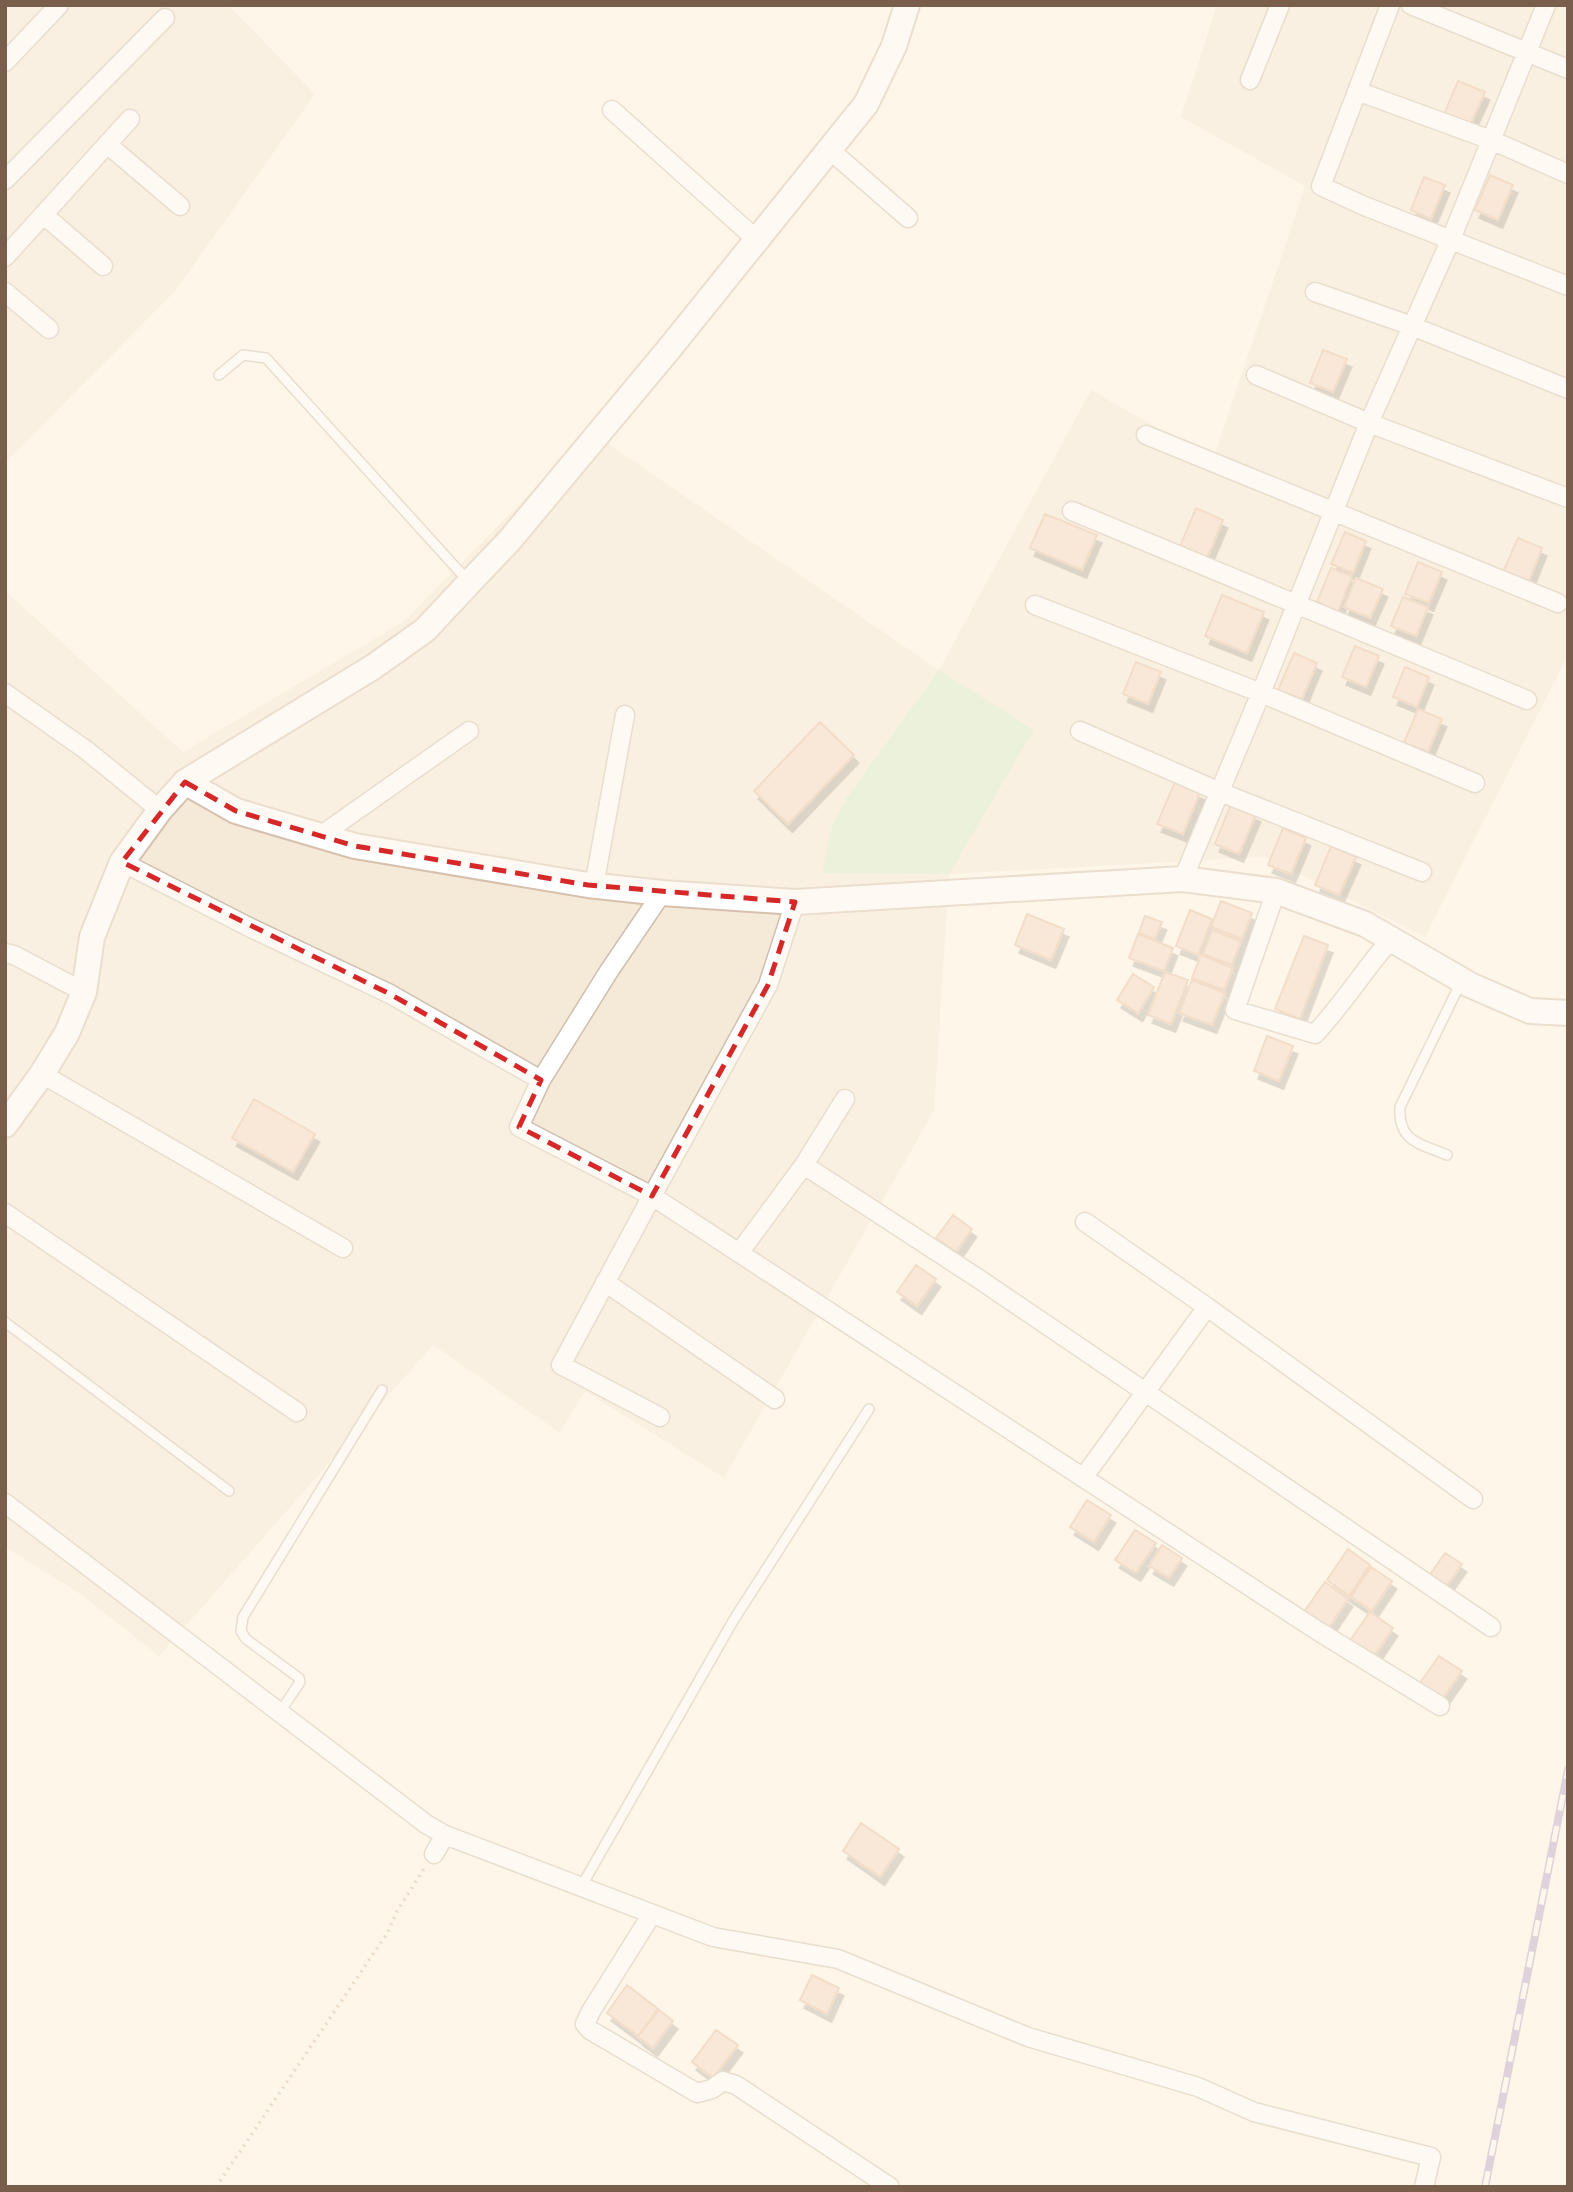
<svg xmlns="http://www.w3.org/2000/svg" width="1573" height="2192" viewBox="0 0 1573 2192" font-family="Raleway,sans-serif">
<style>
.residential{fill:#f5e9d7}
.green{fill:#d4ecc7}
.building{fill:#f3d7c0;stroke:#e6bea0;stroke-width:2;filter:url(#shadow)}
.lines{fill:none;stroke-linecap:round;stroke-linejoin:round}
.lane-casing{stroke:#d0bfae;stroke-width:12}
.street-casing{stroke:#d0bfae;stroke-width:21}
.secondary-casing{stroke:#d6c1ae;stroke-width:28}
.path{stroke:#d9baa3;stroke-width:3.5;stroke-dasharray:2 5;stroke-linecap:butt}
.lane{stroke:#fff;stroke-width:9}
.street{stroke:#fff;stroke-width:18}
.secondary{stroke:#fff;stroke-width:24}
.rail-casing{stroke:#baa6c8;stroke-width:8}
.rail{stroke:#fffaf0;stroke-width:5;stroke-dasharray:16;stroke-linecap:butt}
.marked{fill:none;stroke:#d62828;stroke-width:5;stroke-dasharray:14 9;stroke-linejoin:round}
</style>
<defs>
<filter id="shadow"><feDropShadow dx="4.5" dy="8" stdDeviation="0" flood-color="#0004"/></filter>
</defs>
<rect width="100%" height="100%" fill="#fdf6e9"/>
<path class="residential" d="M 5,5 L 228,5 L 315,94 L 176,290 L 5,463 Z
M 1217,5 L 1568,5 L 1568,655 L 1425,937 L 1265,857 L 949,874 L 934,1111 L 724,1478 L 585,1391 L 560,1433 L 433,1345 L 159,1656 L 82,1595 L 5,1547 L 5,591 L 183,752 L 403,622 L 591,432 L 939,670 L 1091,390 L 1213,460 L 1305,186 L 1181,117 Z"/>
<path class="green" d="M 939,670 L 1034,730 L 949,874 L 822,873 L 832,826 L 846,799 Z"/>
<path class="building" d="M 1458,81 L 1485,92 L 1470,125 L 1444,114 Z
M 1490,175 L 1513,185 L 1498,220 L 1475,210 Z
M 1424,177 L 1445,185 L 1431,219 L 1411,210 Z
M 1323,350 L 1347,359 L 1333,392 L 1310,383 Z
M 1196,508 L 1223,520 L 1207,558 L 1180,546 Z
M 1045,514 L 1097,535 L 1082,570 L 1030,548 Z
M 1345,532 L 1366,541 L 1353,573 L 1331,564 Z
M 1518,538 L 1542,548 L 1528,583 L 1503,572 Z
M 1418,562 L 1442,572 L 1429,603 L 1405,594 Z
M 1331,568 L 1352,576 L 1338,611 L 1317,602 Z
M 1356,578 L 1383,589 L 1370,618 L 1344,607 Z
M 1222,595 L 1264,612 L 1247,653 L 1205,636 Z
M 1403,597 L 1428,607 L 1416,636 L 1391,626 Z
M 1355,646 L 1379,656 L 1366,687 L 1342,677 Z
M 1294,653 L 1317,663 L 1302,699 L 1278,690 Z
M 1136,662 L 1161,672 L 1148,704 L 1123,694 Z
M 1405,667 L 1429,677 L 1417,707 L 1393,697 Z
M 1418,709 L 1442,719 L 1428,752 L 1404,743 Z
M 820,722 L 854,755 L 788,824 L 754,791 Z
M 1175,782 L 1200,792 L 1183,834 L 1157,824 Z
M 1231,804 L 1256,814 L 1239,854 L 1215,844 Z
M 1283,828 L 1306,838 L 1291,874 L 1268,865 Z
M 1331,846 L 1356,857 L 1339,895 L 1315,885 Z
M 1221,901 L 1252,913 L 1242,939 L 1211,927 Z
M 1190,910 L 1212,919 L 1198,955 L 1176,946 Z
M 1027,914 L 1064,929 L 1051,960 L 1015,945 Z
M 1145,916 L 1162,922 L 1155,939 L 1139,933 Z
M 1212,930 L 1241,941 L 1232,965 L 1203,954 Z
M 1138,934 L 1173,948 L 1164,971 L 1129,958 Z
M 1304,936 L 1328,945 L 1300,1019 L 1275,1009 Z
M 1201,955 L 1233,968 L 1224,990 L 1192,978 Z
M 1165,972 L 1188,980 L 1171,1024 L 1148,1015 Z
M 1133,974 L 1154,987 L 1138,1013 L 1117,1000 Z
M 1192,980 L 1225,993 L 1212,1025 L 1179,1013 Z
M 1267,1036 L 1293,1046 L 1279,1081 L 1254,1071 Z
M 254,1099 L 315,1134 L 293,1172 L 232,1138 Z
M 953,1215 L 972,1229 L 956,1252 L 936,1238 Z
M 916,1265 L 936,1279 L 917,1306 L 897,1292 Z
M 1087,1500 L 1111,1515 L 1094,1542 L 1070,1527 Z
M 1135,1530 L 1156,1543 L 1136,1573 L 1115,1560 Z
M 1162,1545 L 1182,1558 L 1169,1578 L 1149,1566 Z
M 1348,1549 L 1370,1565 L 1349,1596 L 1327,1580 Z
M 1445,1553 L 1462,1564 L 1446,1587 L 1429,1576 Z
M 1371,1567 L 1392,1581 L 1372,1611 L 1351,1597 Z
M 1325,1582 L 1348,1599 L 1328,1629 L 1304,1612 Z
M 1370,1612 L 1393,1628 L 1373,1658 L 1349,1642 Z
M 1439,1656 L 1462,1671 L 1441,1701 L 1418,1686 Z
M 861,1823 L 899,1849 L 880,1877 L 843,1851 Z
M 812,1975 L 839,1988 L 827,2014 L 800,2000 Z
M 627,1985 L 658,2009 L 638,2036 L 607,2013 Z
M 659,2010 L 673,2021 L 653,2048 L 638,2037 Z
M 716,2030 L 738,2045 L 713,2078 L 692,2062 Z"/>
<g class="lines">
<g class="lane-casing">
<path id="lane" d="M 219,375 L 243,355 L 266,358 L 468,581
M 1447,1155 C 1419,1143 1398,1142 1400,1107 L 1461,982
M 5,1322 L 229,1491
M 280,1712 L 300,1682 L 299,1678 L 246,1639 L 241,1631 L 243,1617 L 382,1390
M 581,1887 L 733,1621 L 869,1409"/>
</g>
<g class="street-casing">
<path id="street" d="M 1390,5 L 1321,186 L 1362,205 L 1568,286
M 1411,5 L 1568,69
M 5,62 L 59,5
M 1250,80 L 1280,5
M 1357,91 L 1491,140 L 1568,174
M 612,110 L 757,240
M 107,144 L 180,206
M 830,150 L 908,218
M 5,180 L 165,18
M 44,215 L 103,266
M 5,257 L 130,119
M 5,292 L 49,329
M 1315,292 L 1412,326 L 1568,389
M 1256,375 L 1369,423 L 1568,498
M 1146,435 L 1558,603
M 1072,511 L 1527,700
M 1035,605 L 1261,693 L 1475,783
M 5,693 L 86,750 L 160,810
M 1080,731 L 1220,792 L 1422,872
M 320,836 L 469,731
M 122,862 L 249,927 L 390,994 L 541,1080 L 519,1127 L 652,1196 L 768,985 L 795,902
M 1183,879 L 1261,693 L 1369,423 L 1451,239 L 1546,5
M 594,886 L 625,715
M 1276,891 L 1235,1010 L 1315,1034 C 1343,1004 1364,970 1391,939
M 5,953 L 14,955 L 84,992
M 42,1074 L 343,1248
M 541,1080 L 609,971 L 662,893
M 804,1165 L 979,1279 L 1491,1627
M 5,1213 L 297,1412
M 1085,1222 L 1207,1307
M 739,1253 L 804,1165 L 845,1099
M 605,1282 L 775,1399
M 660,1417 L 561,1365 L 652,1196 L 1318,1631 L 1440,1706
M 1083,1478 L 1207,1307 L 1473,1499
M 5,1503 L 426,1824 L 445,1835 L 434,1854
M 445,1835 L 713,1937 L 838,1959 L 1028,2037 L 1198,2087 L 1254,2112 L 1431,2157 L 1424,2187
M 652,1914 L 591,2011 L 585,2024 L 590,2030 L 697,2093 L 712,2089 L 723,2081 L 736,2085 L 890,2187"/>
</g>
<g class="secondary-casing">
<path id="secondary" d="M 185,782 L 236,811 L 355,846 L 588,885 L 662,893 L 795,902 L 1183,879 L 1276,891 L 1365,924 L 1470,985 L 1530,1011 L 1568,1013
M 5,1125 L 42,1074 L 67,1033 L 84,992 L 92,937 L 122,862 L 160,810 L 185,782 L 373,667 L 425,630 L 469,583 L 509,541 L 669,349 L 866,104 L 894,46 L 907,5"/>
</g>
<path class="path" d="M 216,2187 L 388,1932 L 396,1913 L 425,1867"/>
<use href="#lane" class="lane"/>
<use href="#street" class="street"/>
<use href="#secondary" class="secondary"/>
<g class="rail-casing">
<path id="rail" d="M 1485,2187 L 1568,1770"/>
</g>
<use href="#rail" class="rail"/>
</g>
<path d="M0 0H1573V2192H0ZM 185,782 L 236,811 L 355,846 L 588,885 L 795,902 L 768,985 L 652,1196 L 519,1127 L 541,1080 L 390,994 L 122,862 Z" fill="#fdf6e9" fill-opacity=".55" fill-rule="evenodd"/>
<path class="marked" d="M 185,782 L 236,811 L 355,846 L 588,885 L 795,902 L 768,985 L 652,1196 L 519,1127 L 541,1080 L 390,994 L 122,862 Z"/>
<rect width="1573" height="2192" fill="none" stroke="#795e4c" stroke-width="14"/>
</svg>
